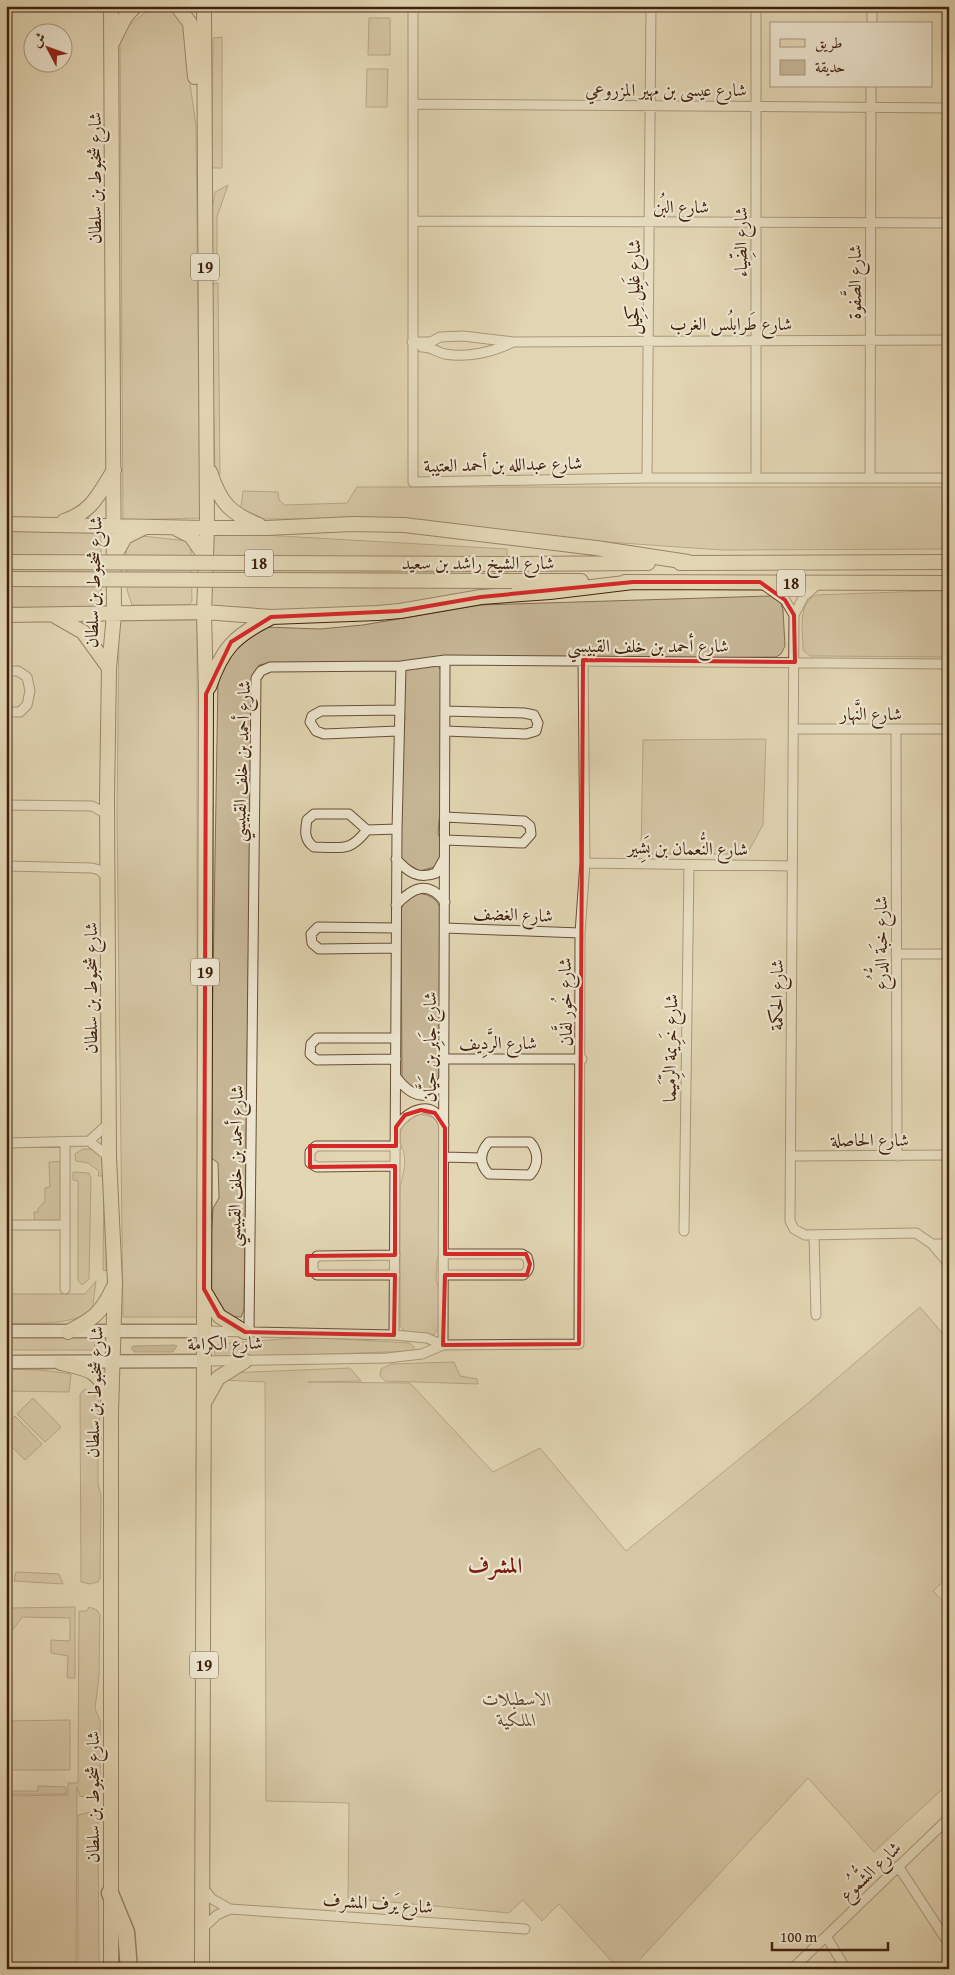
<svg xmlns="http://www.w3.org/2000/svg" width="955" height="1975" viewBox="0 0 955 1975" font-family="'Gentium Book Plus',Amiri,serif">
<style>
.green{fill:#c7b797;stroke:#846c52}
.water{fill:#ab987b;stroke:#81684f}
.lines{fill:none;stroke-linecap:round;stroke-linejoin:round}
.street-casing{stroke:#694e37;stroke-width:11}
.secondary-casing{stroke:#41200e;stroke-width:15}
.primary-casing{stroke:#41200e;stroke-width:16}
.highway-casing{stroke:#41200e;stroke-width:19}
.street{stroke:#ece4ce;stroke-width:9}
.secondary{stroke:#ece4ce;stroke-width:12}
.primary{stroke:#e2d6b3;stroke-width:14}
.highway{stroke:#e2d6b3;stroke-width:16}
.primary-bridge-casing{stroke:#41200e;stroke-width:16;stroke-linecap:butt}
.primary-bridge{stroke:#e2d6b3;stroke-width:14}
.marked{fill:none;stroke:#d62828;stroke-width:4;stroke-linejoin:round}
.labels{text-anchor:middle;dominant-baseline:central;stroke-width:4.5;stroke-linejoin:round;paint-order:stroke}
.shield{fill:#ece4ce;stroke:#745b48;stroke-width:1}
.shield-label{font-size:16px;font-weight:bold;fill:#41200e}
.street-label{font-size:18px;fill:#41200e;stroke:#ece4ce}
.park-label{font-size:18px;font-style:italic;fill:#624630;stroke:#ece4ce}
.district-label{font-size:22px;font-weight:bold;fill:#7a1f14;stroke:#ece4ce}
</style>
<rect width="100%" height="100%" fill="#e2d6b3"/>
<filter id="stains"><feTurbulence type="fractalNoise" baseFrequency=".004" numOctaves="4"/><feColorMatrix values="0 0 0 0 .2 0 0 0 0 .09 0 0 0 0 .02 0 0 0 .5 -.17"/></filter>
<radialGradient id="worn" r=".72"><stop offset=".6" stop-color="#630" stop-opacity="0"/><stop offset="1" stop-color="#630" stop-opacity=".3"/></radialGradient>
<path class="green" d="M 151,8 L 163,8 L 172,11 L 185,26 L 188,69 L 196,126 L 200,518 L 123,520 L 120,42 L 127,27 Z
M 369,18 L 390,18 L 390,55 L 368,55 Z
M 222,37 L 222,168 L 212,168 L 213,38 Z
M 367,69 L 388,69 L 387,107 L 366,107 Z
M 228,185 L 217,217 L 217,265 L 211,265 L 211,216 L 215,192 Z
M 218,283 L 220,474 L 215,475 L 211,284 Z
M 357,487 L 949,487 L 949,549 L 722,550 L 506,535 L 363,519 L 255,519 L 244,513 L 241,507 L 243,491 L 278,492 L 279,500 L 285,505 L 347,503 Z
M 6,531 L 101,532 L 101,609 L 6,607 Z
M 211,532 L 507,549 L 508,590 L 363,609 L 211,610 Z
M 133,535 L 189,541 L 191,546 L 192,601 L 189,605 L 132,605 L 127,590 L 126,547 Z
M 927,591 L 949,591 L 949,657 L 819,656 L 810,656 L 803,650 C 803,632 797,603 816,595 Z
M 770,596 L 781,603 L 783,610 L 785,646 L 781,654 L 776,657 L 269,663 L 259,665 L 252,677 L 244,1310 L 241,1317 C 231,1317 220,1314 215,1305 C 206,1290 212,1228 213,1208 L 219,1198 L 218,1163 L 210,1157 L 218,681 L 232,646 L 264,627 L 320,629 L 363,625 L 480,605 Z
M 197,620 L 197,1317 L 123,1317 L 117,816 L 119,621 Z
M 437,665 L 442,672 L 441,798 L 438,833 L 442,845 L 441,856 L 434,867 L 420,871 L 404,862 L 401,857 L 401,732 C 409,717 402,708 402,693 C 402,685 403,677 404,669 Z
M 766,739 L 763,825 L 747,854 L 641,854 L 643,740 Z
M 418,893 C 430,895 437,898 441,910 L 439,1077 L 429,1089 C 416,1092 409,1088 402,1077 L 401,909 L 405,901 Z
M 421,1114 L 435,1118 L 441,1130 L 440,1250 L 437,1261 L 436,1280 L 439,1290 L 440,1327 L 433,1335 L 407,1333 L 400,1326 L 400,1186 C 403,1176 406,1164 404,1154 C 403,1148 403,1152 401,1146 C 396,1129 405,1117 421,1114 Z
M 83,1149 L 98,1150 L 107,1163 L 106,1271 L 103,1270 L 104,1176 L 98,1176 L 99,1171 L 88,1163 L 76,1161 L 75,1154 Z
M 64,1161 L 61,1220 L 55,1222 L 35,1223 L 34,1212 L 38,1212 L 38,1209 L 45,1201 L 45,1188 L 50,1187 L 49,1162 Z
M 73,1172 L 89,1173 L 91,1178 L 89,1279 L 82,1285 L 78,1280 L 78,1181 L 73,1180 Z
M 96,1281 L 92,1312 C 67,1325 34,1324 6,1323 L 6,1294 L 85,1294 Z
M 920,1307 L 949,1341 L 949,1576 L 933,1591 L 949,1608 L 949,1783 L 874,1852 L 808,1778 L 631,1969 L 619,1969 L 559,1904 L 542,1921 L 523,1900 L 509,1913 L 348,1898 L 349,1803 L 266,1801 L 265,1382 L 221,1380 L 227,1373 L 350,1368 L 361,1381 L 308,1382 L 410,1383 L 493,1472 L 540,1448 L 626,1551 L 807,1404 Z
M 6,1336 L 95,1336 L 95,1350 L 6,1350 Z
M 308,1337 L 409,1343 L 414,1347 L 413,1351 L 220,1358 L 215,1355 L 214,1348 L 219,1344 Z
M 454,1362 L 460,1376 L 477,1379 L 478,1384 L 385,1381 L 380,1376 L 381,1369 L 391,1364 Z
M 6,1369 L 42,1370 L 71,1374 L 69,1392 L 6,1391 Z
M 85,1389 L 98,1397 L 101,1440 L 98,1452 L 98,1484 L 101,1495 L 100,1578 L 98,1582 L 90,1584 L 81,1582 L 80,1394 Z
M 33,1398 L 61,1427 L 45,1442 L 17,1414 Z
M 15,1416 L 42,1444 L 25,1460 L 6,1441 L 6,1424 Z
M 16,1572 L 59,1574 L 63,1584 L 14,1581 Z
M 75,1607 L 75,1678 L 67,1678 L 68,1656 L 51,1653 L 51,1640 L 70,1641 L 70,1618 L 22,1617 L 6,1639 L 6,1620 L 10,1608 Z
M 89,1607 L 97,1610 L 100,1615 L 99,1676 L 95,1709 L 100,1720 L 100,1790 L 94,1798 L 80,1796 L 77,1787 L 76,1969 L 6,1969 L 6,1796 L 68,1795 L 68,1783 L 78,1783 L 79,1611 L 87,1611 Z
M 70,1720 L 70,1770 L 6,1770 L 6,1721 Z
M 38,1786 L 66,1787 L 66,1794 L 6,1794 L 6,1791 L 38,1791 Z
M 91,1812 L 98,1817 L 99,1969 L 78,1969 L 78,1815 Z"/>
<path class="water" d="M 174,1345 L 177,1346 L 173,1352 L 134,1352 L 131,1348 L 133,1346 Z"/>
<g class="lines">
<g class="street-casing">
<path id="street" d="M 413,6 L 413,482 L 647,478 L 949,478
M 872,24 L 872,6
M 413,104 L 949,108
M 413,221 L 949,223
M 412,342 L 431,342 L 440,337 L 463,336 L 513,342 L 949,340
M 422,347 C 432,347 436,352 445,354 C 468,358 493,352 513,342
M 647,478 L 651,6
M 756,478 L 756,6
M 870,478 L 871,86
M 761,583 L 785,600 L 794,615
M 819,583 L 804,596 L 794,615 L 790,1221 L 794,1229 L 805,1235 L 916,1233 L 932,1244 L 949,1264
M 6,671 L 18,671 L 27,677 L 30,691 L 27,705 L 20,712 L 6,712
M 794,729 L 949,729
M 896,730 L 897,1156
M 398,731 L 324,734 L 316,731 L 310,722 L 312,716 L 321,711 L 400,710
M 445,731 L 526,734 L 536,731 L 538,723 L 534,715 L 524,713 L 445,711
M 6,805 L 92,806 L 107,814
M 445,817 L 524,821 L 530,826 L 531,834 L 523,843 L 445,840
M 367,830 C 349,853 342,847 314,847 C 304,840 305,831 307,820 L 314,814 L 349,814 L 367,830 L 397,829
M 396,859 C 408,872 418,880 436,873 L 444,859
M 585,863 L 792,866
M 6,866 L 92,868 L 99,870 L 108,878
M 396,905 C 413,887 428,880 445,902
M 445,928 L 580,933
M 396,948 L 319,949 L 312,943 L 311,934 L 318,927 L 396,928
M 896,954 L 949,954
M 396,1038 L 317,1038 L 311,1044 L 310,1054 L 317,1060 L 396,1059
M 445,1059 L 582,1059
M 396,1077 C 411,1097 431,1105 444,1078
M 396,1127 C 409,1109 433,1098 444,1125
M 89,1141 L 109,1157
M 65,1142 L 65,1289
M 489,1142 L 530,1142 C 539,1152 539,1165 530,1175 L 489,1174 C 479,1164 479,1153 489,1142 Z
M 6,1143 L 89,1141 L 109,1123
M 792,1156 L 949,1155
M 445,1157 L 481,1158
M 395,1166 L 317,1167 L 310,1163 L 310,1152 L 316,1146 L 396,1146
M 6,1225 L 65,1225
M 684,1231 L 689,865
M 814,1235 L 816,1315
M 932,1244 L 949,1244
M 445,1254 L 522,1254 L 527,1257 C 530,1265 530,1270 523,1275 L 445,1275
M 395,1275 L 317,1275 L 313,1270 L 313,1261 L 317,1256 L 395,1255
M 204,1331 L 394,1335 L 427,1338 L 443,1345
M 249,1332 L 256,678 L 261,671 L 270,667 L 401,666 L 445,660 L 949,664
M 394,1335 L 397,829 L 401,666
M 443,1345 L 445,660
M 204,1361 L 387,1358 L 422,1354 L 443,1345 L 579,1344 L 580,933 L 585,863 L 583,660
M 898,1866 L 949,1944
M 203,1888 L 212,1899 L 230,1909 L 525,1929
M 202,1929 L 217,1915 L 230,1909
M 826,1936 L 846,1969
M 792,1969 L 949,1818"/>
</g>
<g class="secondary-casing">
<path id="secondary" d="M 6,1331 L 204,1331
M 6,1362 L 204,1361"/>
</g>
<g class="primary-casing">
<path id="primary" d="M 177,6 L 190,23 L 195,77
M 113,41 L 125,17 L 135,6
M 210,472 C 220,502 229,513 259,525
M 64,521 C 92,512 99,494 114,470
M 6,524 L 207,528 L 266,528 L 353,524 L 404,525 L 596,548 L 688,562
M 175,528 L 191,536 L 206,558
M 115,555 L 125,537 L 145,527
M 680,563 L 949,562
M 512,564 L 648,563
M 512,581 L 581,581
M 625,582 L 949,583
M 6,615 L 204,612 L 271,617 L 378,613 L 400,611 L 481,597 L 550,592 L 633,582
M 55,616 L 83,632 L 109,668
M 209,687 C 222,649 234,636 270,618
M 206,1294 L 219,1316 L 245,1332
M 68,1332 C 93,1319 101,1314 113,1288
M 61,1363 C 88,1369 101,1370 108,1400
M 205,1401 L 218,1378 L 245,1361
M 111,1969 L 111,1413 L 115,1283 L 109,1157 L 107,796 L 109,668 L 114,614 L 111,6
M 202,1969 L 206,694 L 204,612 L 207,528 L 204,6"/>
</g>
<g class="highway-casing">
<path id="highway" d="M 110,1893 L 126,1932 L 129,1969"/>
</g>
<use href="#street" class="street"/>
<use href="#secondary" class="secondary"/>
<use href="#primary" class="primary"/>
<use href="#highway" class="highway"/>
<g class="primary-bridge-casing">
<path id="primary-bridge" d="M 6,562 L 512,564
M 6,579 L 512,581"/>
</g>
<use href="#primary-bridge" class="primary-bridge"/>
</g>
<path d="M0 0H955V1975H0ZM 633,582 L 760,582 L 785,600 L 794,615 L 795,662 L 583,660 L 579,1344 L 443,1345 L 445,1275 L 527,1275 L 530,1264 L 526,1254 L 445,1254 L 445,1128 L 435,1113 L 421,1110 L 405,1115 L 396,1127 L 396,1146 L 310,1146 L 310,1167 L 395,1166 L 395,1255 L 307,1256 L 307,1275 L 395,1275 L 394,1335 L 245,1332 L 219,1316 L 204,1289 L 206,694 L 231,642 L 271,617 L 400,611 L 481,597 Z" fill="#e2d6b3" fill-opacity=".55" fill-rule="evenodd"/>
<path class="marked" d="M 633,582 L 760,582 L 785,600 L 794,615 L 795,662 L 583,660 L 579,1344 L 443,1345 L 445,1275 L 527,1275 L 530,1264 L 526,1254 L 445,1254 L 445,1128 L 435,1113 L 421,1110 L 405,1115 L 396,1127 L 396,1146 L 310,1146 L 310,1167 L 395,1166 L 395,1255 L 307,1256 L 307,1275 L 395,1275 L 394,1335 L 245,1332 L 219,1316 L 204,1289 L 206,694 L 231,642 L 271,617 L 400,611 L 481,597 Z"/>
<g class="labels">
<g class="shield">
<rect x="191" y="253.5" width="28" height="27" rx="4"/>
<rect x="245" y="549.5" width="28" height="27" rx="4"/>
<rect x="777" y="569.5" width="28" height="27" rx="4"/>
<rect x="191" y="958.5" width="28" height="27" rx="4"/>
<rect x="190" y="1651.5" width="28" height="27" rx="4"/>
</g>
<g class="shield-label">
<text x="205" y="267">19</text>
<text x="259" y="563">18</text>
<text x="791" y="583">18</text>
<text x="205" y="972">19</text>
<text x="204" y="1665">19</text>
</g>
<g class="street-label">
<text x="666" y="89">شارع عيسى بن مهير المزروعي</text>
<text transform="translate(94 178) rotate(-90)">شارع شخبوط بن سلطان</text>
<text x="681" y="206">شارع البُن</text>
<text transform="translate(740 242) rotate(-90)">شارع الضِّياء</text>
<text transform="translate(854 282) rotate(-90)">شارع الصَّفوة</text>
<text transform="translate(633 287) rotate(-89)">شارع غَلِيل كِحِيل</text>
<text x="731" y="323">شارع طَرابلُس الغرب</text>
<text transform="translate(503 464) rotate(-1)">شارع عبدالله بن أحمد العتيبة</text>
<text x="478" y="562">شارع الشيخ راشد بن سعيد</text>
<text transform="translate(93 582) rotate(-88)">شارع شخبوط بن سلطان</text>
<text x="648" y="645">شارع أحمد بن خلف القبيسي</text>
<text x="871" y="713">شارع النَّهار</text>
<text transform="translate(241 761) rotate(-88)">شارع أحمد بن خلف القبيسي</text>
<text transform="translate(688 848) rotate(1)">شارع النُّعمان بن بَشِير</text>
<text transform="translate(513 914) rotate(2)">شارع الغضف</text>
<text transform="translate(880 943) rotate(-90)">شارع خبَة الدُّرُع</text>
<text transform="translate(90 988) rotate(-90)">شارع شخبوط بن سلطان</text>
<text transform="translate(776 995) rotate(-90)">شارع الحكمة</text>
<text transform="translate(565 1002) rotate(-91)">شارع خُور لفَّان</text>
<text x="498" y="1042">شارع الرَّدِيف</text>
<text transform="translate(429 1047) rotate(-90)">شارع جَابِر بن حَيَّان</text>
<text transform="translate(670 1048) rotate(-89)">شارع خَرِيمة الرِّمَيما</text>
<text x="870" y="1139">شارع الحاصلة</text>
<text transform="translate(235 1166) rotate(-89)">شارع أحمد بن خلف القبيسي</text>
<text transform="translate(225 1343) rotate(-1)">شارع الكرامة</text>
<text transform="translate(94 1392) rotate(-88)">شارع شخبوط بن سلطان</text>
<text transform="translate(92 1797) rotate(-90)">شارع شخبوط بن سلطان</text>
<text transform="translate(870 1871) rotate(-44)">شارع الشُّمُوع</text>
<text transform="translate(378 1903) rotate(4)">شارع يَرف المشرف</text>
</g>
<g class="park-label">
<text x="517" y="1698">الاسطبلات<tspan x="517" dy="21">الملكية</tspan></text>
</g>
<g class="district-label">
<text x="495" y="1565">المشرف</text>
</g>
</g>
<rect width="955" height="1975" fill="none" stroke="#e2d6b3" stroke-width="25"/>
<rect x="8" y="8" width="940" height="1960" fill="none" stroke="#41200e" stroke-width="2.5"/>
<rect x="12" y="12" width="930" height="1950" fill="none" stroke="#41200e"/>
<rect x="770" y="22" width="162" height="65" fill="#ece4ce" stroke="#a89681"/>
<rect x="780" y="39" width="25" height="8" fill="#e2d6b3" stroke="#a89681"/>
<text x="815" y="48" font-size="15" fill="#41200e">طريق</text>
<rect x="780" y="60" width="25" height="15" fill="#c7b797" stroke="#a89681"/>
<text x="815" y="72" font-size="15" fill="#41200e">حديقة</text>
<g transform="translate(48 48) rotate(311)"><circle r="24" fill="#ece4ce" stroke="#a89681"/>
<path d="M0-4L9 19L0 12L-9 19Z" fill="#8f2418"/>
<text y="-8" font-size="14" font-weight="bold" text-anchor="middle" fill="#41200e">ش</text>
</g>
<path d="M772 1942v8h116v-8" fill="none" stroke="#41200e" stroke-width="2.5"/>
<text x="780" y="1942" font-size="15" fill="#41200e" stroke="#ece4ce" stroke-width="4" paint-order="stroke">100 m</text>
<rect width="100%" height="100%" filter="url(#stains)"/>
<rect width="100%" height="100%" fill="url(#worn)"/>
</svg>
